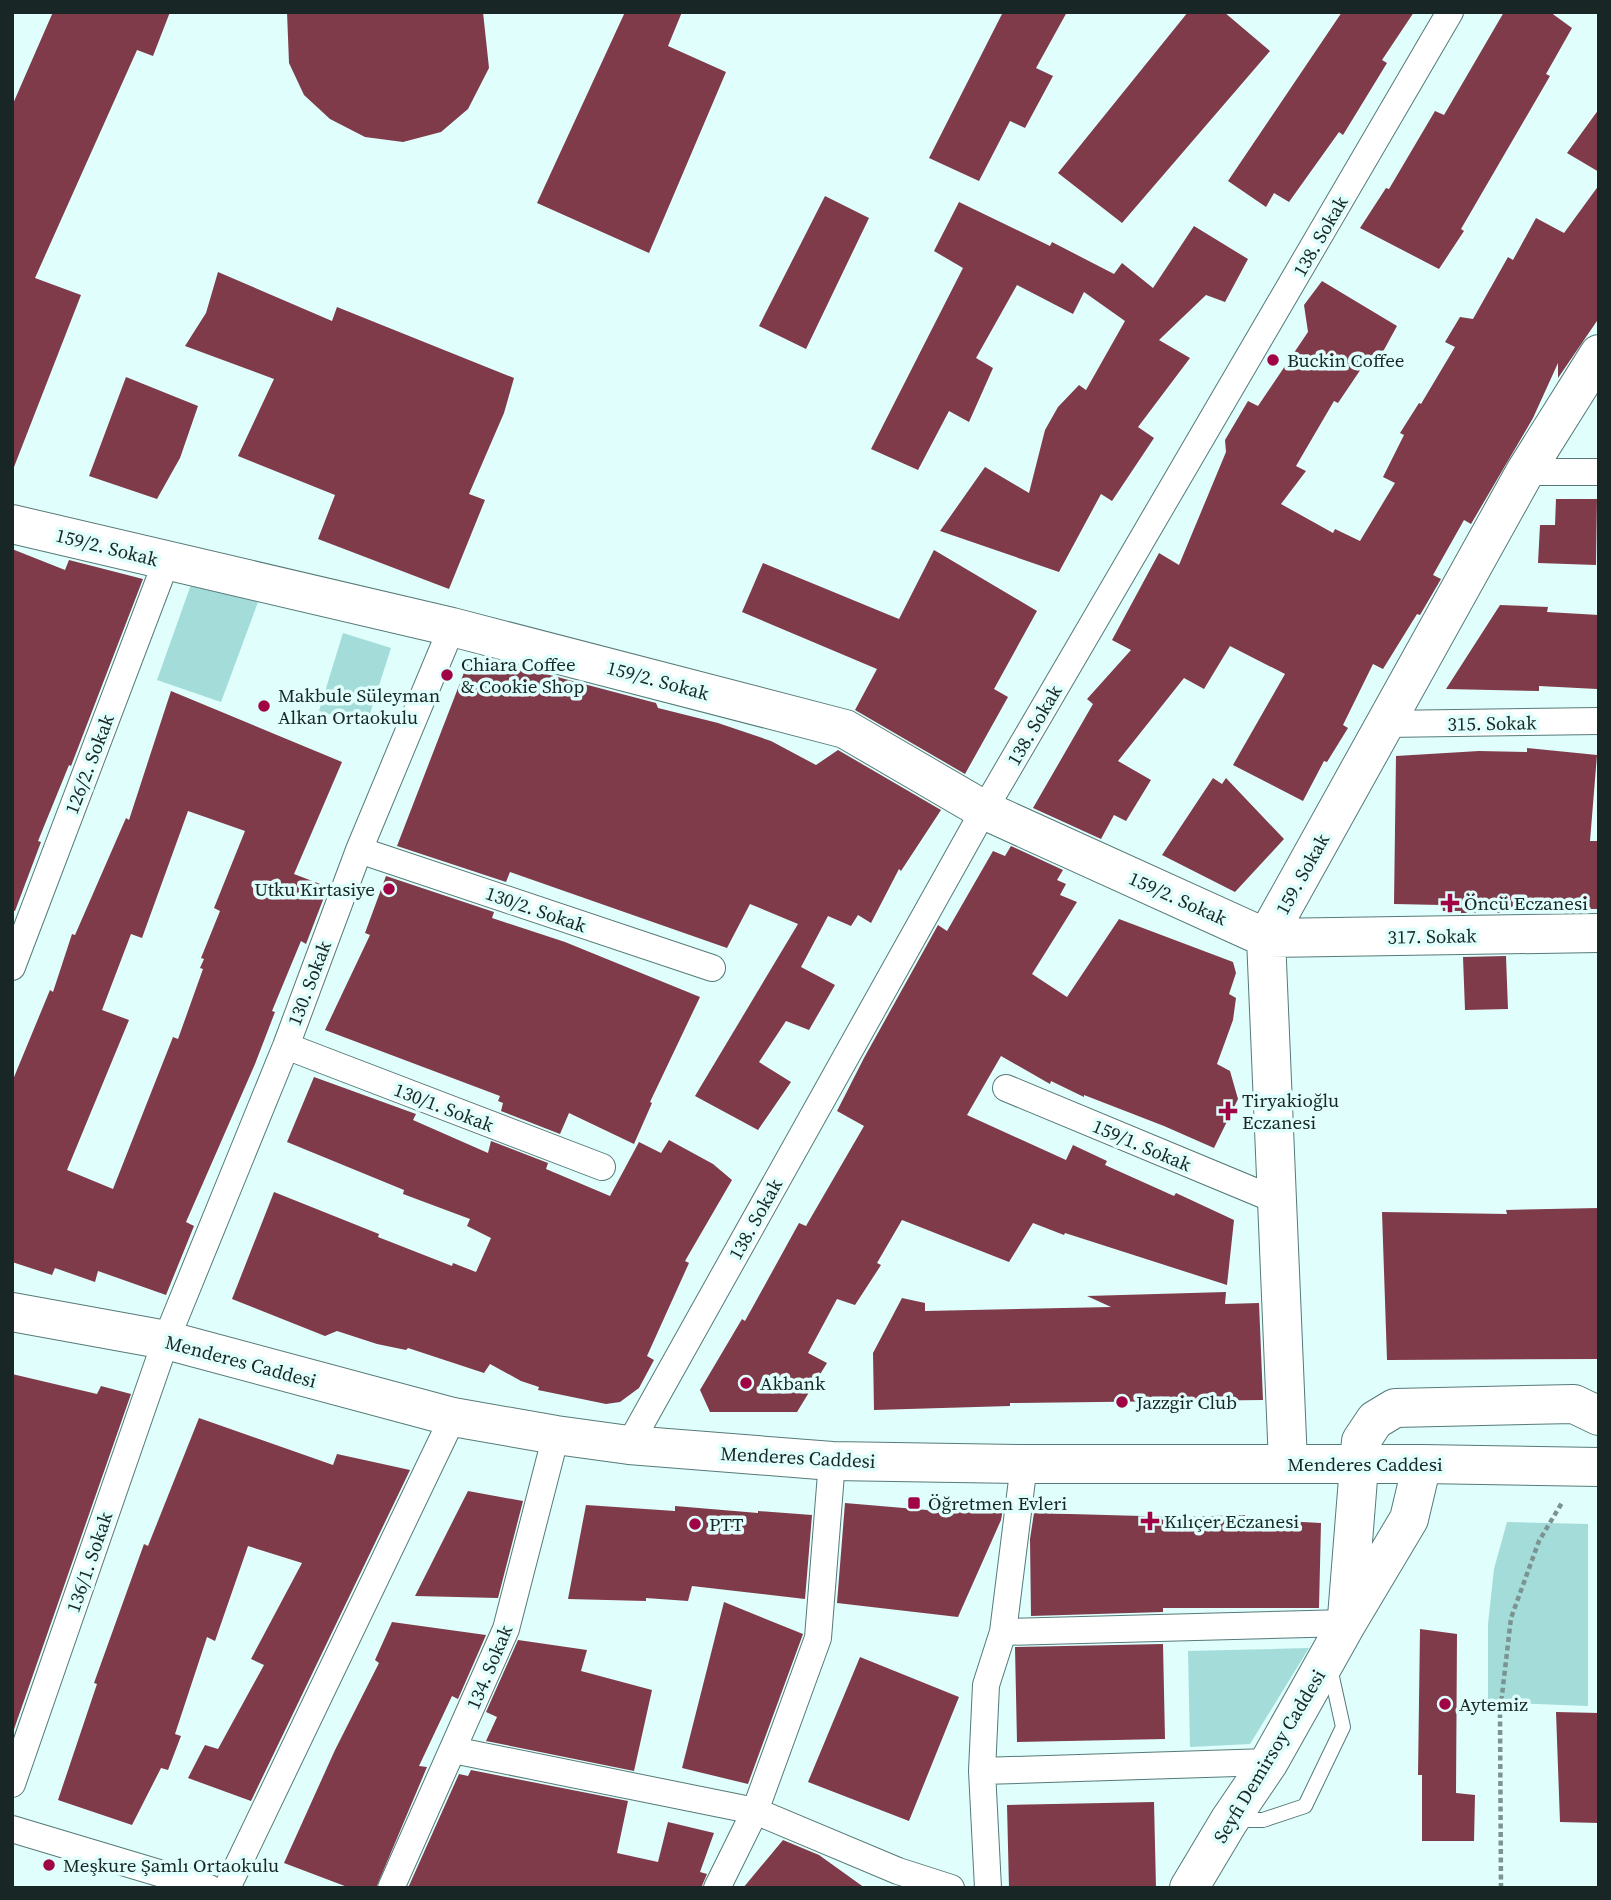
<svg xmlns="http://www.w3.org/2000/svg" width="1611" height="1900" viewBox="0 0 1611 1900" font-family="'Source Serif 4',serif">
<style>
.green{fill:#a3dcd9}
.building{fill:#7f3b4a;fill-rule:evenodd}
.lines{fill:none;stroke-linecap:round;stroke-linejoin:round}
.lane-casing{stroke:#567a78;stroke-width:16}
.street-casing{stroke:#567a78;stroke-width:28}
.secondary-casing{stroke:#567a78;stroke-width:40}
.primary-casing{stroke:#567a78;stroke-width:40}
.path{stroke:#7c9392;stroke-width:4.5;stroke-dasharray:5 3.5;stroke-linecap:butt}
.lane{stroke:#fff;stroke-width:14}
.street{stroke:#fff;stroke-width:26}
.secondary{stroke:#fff;stroke-width:38}
.primary{stroke:#fff;stroke-width:38}
.poi-dot{fill:#a00444;stroke:#dffefc;stroke-width:2.5}
.labels{text-anchor:middle;dominant-baseline:central;stroke-width:7;stroke-linejoin:round;paint-order:stroke}
.street-label{font-size:19px;fill:#182726;stroke:#dffefc}
.poi-label{font-size:19px;fill:#182726;stroke:#dffefc;text-anchor:start}
</style>
<rect width="100%" height="100%" fill="#dffefc"/>
<path class="green" d="M 193,579 L 258,602 L 221,702 L 157,680 Z
M 343,633 L 391,648 L 366,726 L 319,711 Z
M 1507,1522 L 1588,1524 L 1588,1706 L 1488,1702 L 1488,1624 L 1494,1569 Z
M 1309,1648 L 1250,1744 L 1190,1747 L 1188,1651 Z"/>
<path class="building" d="M 53,12 L 170,12 L 153,56 L 137,50 L 35,278 L 81,295 L 14,467 L 12,467 L 12,106 Z
M 287,12 L 483,12 L 489,68 L 468,109 L 441,132 L 403,142 L 365,137 L 330,119 L 304,95 L 289,63 Z
M 625,12 L 682,12 L 668,46 L 726,72 L 649,253 L 537,203 Z
M 1003,12 L 1067,12 L 1036,68 L 1053,76 L 1025,128 L 1010,121 L 979,181 L 929,158 Z
M 1188,12 L 1224,12 L 1270,51 L 1122,223 L 1058,173 Z
M 1342,12 L 1414,12 L 1382,60 L 1387,63 L 1343,135 L 1339,132 L 1289,202 L 1274,193 L 1266,207 L 1228,181 Z
M 1504,12 L 1550,12 L 1572,28 L 1546,74 L 1550,76 L 1461,229 L 1464,231 L 1439,269 L 1360,228 L 1386,188 L 1389,189 L 1435,111 L 1444,115 Z
M 1599,109 L 1599,172 L 1567,153 Z
M 1599,185 L 1599,318 L 1558,378 L 1558,363 L 1533,418 L 1471,524 L 1464,520 L 1433,575 L 1441,579 L 1420,615 L 1417,614 L 1383,669 L 1373,664 L 1343,725 L 1348,728 L 1327,762 L 1324,761 L 1303,801 L 1233,765 L 1285,674 L 1230,646 L 1204,689 L 1184,678 L 1118,761 L 1151,780 L 1126,821 L 1114,815 L 1101,839 L 1033,808 L 1093,704 L 1087,699 L 1131,650 L 1112,640 L 1159,553 L 1179,565 L 1226,452 L 1225,440 L 1248,401 L 1258,406 L 1308,332 L 1304,305 L 1322,281 L 1397,326 L 1374,368 L 1365,363 L 1338,403 L 1334,401 L 1296,466 L 1306,471 L 1281,504 L 1333,533 L 1335,529 L 1360,541 L 1395,483 L 1383,477 L 1404,435 L 1400,433 L 1419,403 L 1421,404 L 1455,347 L 1445,342 L 1460,317 L 1473,319 L 1508,257 L 1513,260 L 1536,218 L 1564,233 Z
M 825,196 L 869,218 L 806,349 L 759,326 Z
M 959,202 L 1050,246 L 1052,242 L 1114,274 L 1122,263 L 1153,288 L 1194,226 L 1248,259 L 1225,302 L 1206,295 L 1159,340 L 1190,358 L 1138,427 L 1154,438 L 1112,501 L 1101,494 L 1059,572 L 940,531 L 985,467 L 1029,493 L 1045,430 L 1058,407 L 1079,385 L 1086,390 L 1125,321 L 1084,292 L 1073,314 L 1017,285 L 976,358 L 993,368 L 969,422 L 949,411 L 918,470 L 871,449 L 963,268 L 934,251 Z
M 218,272 L 332,321 L 337,307 L 514,378 L 504,413 L 469,494 L 485,500 L 449,589 L 318,539 L 335,495 L 238,456 L 274,379 L 185,346 L 206,313 Z
M 126,377 L 198,406 L 180,458 L 157,499 L 89,476 Z
M 1556,499 L 1597,499 L 1596,565 L 1538,563 L 1540,525 L 1555,525 Z
M 12,549 L 65,570 L 69,560 L 143,579 L 71,766 L 69,765 L 38,841 L 41,842 L 15,911 L 12,910 Z
M 934,550 L 1037,611 L 994,689 L 1008,697 L 965,774 L 855,710 L 877,669 L 742,612 L 763,563 L 899,619 Z
M 1500,605 L 1548,607 L 1547,612 L 1599,615 L 1597,689 L 1539,686 L 1539,691 L 1446,689 Z
M 470,657 L 508,664 L 656,703 L 658,708 L 718,723 L 771,741 L 816,765 L 838,750 L 941,810 L 901,871 L 899,869 L 871,923 L 858,915 L 851,926 L 828,916 L 801,967 L 835,985 L 809,1030 L 786,1021 L 759,1062 L 791,1082 L 758,1130 L 695,1096 L 798,924 L 750,904 L 727,948 L 510,872 L 506,882 L 397,846 Z
M 171,691 L 342,762 L 294,874 L 328,887 L 306,944 L 301,941 L 272,1011 L 275,1012 L 255,1064 L 186,1222 L 194,1226 L 166,1295 L 98,1271 L 95,1282 L 55,1268 L 52,1275 L 12,1262 L 12,1082 L 50,990 L 53,992 L 72,934 L 75,935 L 126,818 L 129,820 ZM 188,811 L 245,831 L 214,908 L 220,911 L 201,958 L 204,959 L 200,968 L 203,969 L 178,1039 L 173,1037 L 113,1189 L 67,1170 L 129,1020 L 102,1010 L 131,934 L 142,938 Z
M 1527,748 L 1597,755 L 1590,841 L 1599,841 L 1599,909 L 1503,909 L 1504,913 L 1461,913 L 1461,911 L 1443,911 L 1442,905 L 1394,904 L 1396,756 L 1479,751 L 1527,752 Z
M 1213,778 L 1222,784 L 1226,778 L 1284,839 L 1235,892 L 1162,855 Z
M 1011,846 L 1063,870 L 1057,880 L 1066,884 L 1060,895 L 1077,902 L 1032,974 L 1067,997 L 1119,919 L 1233,962 L 1236,973 L 1229,994 L 1236,998 L 1233,1020 L 1217,1064 L 1230,1071 L 1238,1099 L 1214,1148 L 1164,1126 L 1084,1095 L 1084,1097 L 1051,1081 L 1050,1084 L 1001,1056 L 967,1115 L 1066,1160 L 1073,1145 L 1107,1161 L 1105,1165 L 1174,1196 L 1176,1193 L 1234,1220 L 1227,1285 L 1065,1233 L 1064,1235 L 1033,1223 L 1009,1262 L 902,1220 L 877,1263 L 881,1265 L 855,1305 L 837,1299 L 808,1353 L 827,1363 L 797,1412 L 710,1412 L 700,1390 L 742,1319 L 745,1321 L 799,1223 L 806,1226 L 864,1126 L 837,1111 L 864,1058 L 938,925 L 947,931 L 993,851 L 1005,856 Z
M 386,876 L 494,912 L 492,918 L 565,942 L 700,997 L 650,1102 L 652,1103 L 634,1144 L 569,1113 L 560,1134 L 501,1111 L 503,1103 L 498,1101 L 500,1096 L 325,1030 L 370,935 L 365,933 Z
M 1506,956 L 1508,1009 L 1465,1010 L 1463,957 Z
M 314,1077 L 416,1114 L 413,1120 L 488,1153 L 491,1141 L 548,1163 L 546,1169 L 610,1196 L 639,1142 L 661,1153 L 669,1140 L 713,1164 L 732,1180 L 685,1261 L 689,1263 L 647,1356 L 654,1360 L 639,1388 L 620,1402 L 606,1404 L 538,1390 L 539,1387 L 521,1381 L 490,1364 L 484,1373 L 408,1348 L 406,1350 L 377,1344 L 337,1331 L 325,1336 L 232,1299 L 274,1192 L 379,1234 L 378,1237 L 452,1266 L 453,1263 L 476,1272 L 491,1238 L 467,1226 L 470,1219 L 403,1194 L 404,1190 L 287,1142 Z
M 1599,1208 L 1599,1359 L 1387,1360 L 1382,1212 L 1507,1214 L 1506,1210 Z
M 1226,1292 L 1225,1304 L 1259,1303 L 1263,1400 L 1010,1403 L 1010,1406 L 874,1410 L 873,1353 L 902,1298 L 925,1303 L 925,1311 L 1111,1307 L 1087,1296 Z
M 12,1374 L 97,1394 L 101,1386 L 131,1394 L 12,1735 Z
M 199,1418 L 333,1465 L 337,1454 L 410,1470 L 251,1801 L 188,1778 L 205,1745 L 218,1749 L 264,1665 L 251,1659 L 302,1563 L 248,1546 L 215,1641 L 207,1637 L 175,1734 L 181,1736 L 168,1770 L 161,1768 L 132,1825 L 58,1800 L 97,1684 L 94,1683 L 144,1544 L 148,1546 Z
M 468,1491 L 523,1501 L 498,1598 L 415,1596 Z
M 928,1499 L 1003,1509 L 1001,1520 L 958,1617 L 837,1603 L 845,1503 L 927,1510 Z
M 586,1505 L 675,1511 L 675,1506 L 758,1513 L 758,1511 L 812,1515 L 805,1599 L 692,1586 L 688,1601 L 646,1598 L 646,1601 L 568,1599 Z
M 1034,1513 L 1178,1517 L 1245,1515 L 1245,1519 L 1321,1523 L 1319,1608 L 1163,1608 L 1163,1612 L 1031,1616 L 1030,1539 Z
M 724,1602 L 803,1634 L 748,1784 L 682,1768 Z
M 392,1622 L 486,1635 L 458,1699 L 452,1696 L 419,1766 L 427,1767 L 376,1888 L 350,1888 L 284,1863 L 335,1750 L 379,1663 L 375,1660 Z
M 1420,1629 L 1457,1634 L 1456,1793 L 1475,1795 L 1474,1841 L 1422,1841 L 1422,1775 L 1418,1775 Z
M 518,1640 L 587,1650 L 581,1671 L 652,1690 L 634,1771 L 486,1741 L 497,1717 L 486,1712 Z
M 1163,1644 L 1165,1739 L 1017,1742 L 1015,1647 Z
M 860,1657 L 959,1697 L 909,1821 L 808,1782 Z
M 1556,1712 L 1599,1713 L 1599,1823 L 1560,1822 Z
M 471,1770 L 628,1801 L 617,1853 L 658,1862 L 668,1822 L 714,1833 L 700,1872 L 707,1874 L 701,1888 L 408,1888 L 459,1774 L 468,1776 Z
M 1154,1802 L 1156,1888 L 1009,1888 L 1007,1805 Z
M 783,1840 L 819,1855 L 865,1888 L 743,1888 Z"/>
<g class="lines">
<g class="lane-casing">
<path id="lane" d="M 1234,1820 L 1263,1820 L 1305,1806 L 1343,1727 L 1330,1668"/>
</g>
<g class="street-casing">
<path id="street" d="M 1525,472 L 1599,472
M 1385,724 L 1599,721
M 359,850 L 712,968
M 12,967 L 166,562
M 286,1046 L 602,1167
M 1006,1088 L 1278,1201
M 629,1445 L 984,810 L 1450,12
M 1003,1632 L 1347,1623
M 453,1750 L 755,1811 L 898,1871 L 951,1888
M 982,1771 L 1269,1762
M 12,1784 L 166,1340 L 286,1046 L 359,850 L 452,627
M 12,1829 L 209,1888
M 227,1888 L 453,1417
M 391,1888 L 506,1629 L 556,1435
M 717,1888 L 755,1811 L 818,1638 L 832,1461
M 988,1888 L 982,1771 L 986,1685 L 1003,1632 L 1024,1464"/>
</g>
<g class="secondary-casing">
<path id="secondary" d="M 12,524 L 452,627 L 845,729 L 984,810 L 1266,938 L 1599,933
M 1288,1463 L 1266,938 L 1525,472 L 1599,354
M 1347,1617 L 1361,1441 L 1375,1420 L 1395,1408 L 1574,1404 L 1599,1416
M 1189,1888 L 1229,1821 L 1269,1762 L 1347,1623 L 1409,1519 L 1422,1464"/>
</g>
<g class="primary-casing">
<path id="primary" d="M 12,1312 L 166,1340 L 453,1417 L 556,1435 L 629,1445 L 832,1461 L 1020,1464 L 1422,1464 L 1599,1467"/>
</g>
<path class="path" d="M 1501,1888 L 1500,1712 L 1511,1618 L 1539,1541 L 1563,1501"/>
<use href="#lane" class="lane"/>
<use href="#street" class="street"/>
<use href="#secondary" class="secondary"/>
<use href="#primary" class="primary"/>
</g>
<g class="poi-dot">
<circle cx="1273" cy="360" r="7"/>
<circle cx="447" cy="675" r="7"/>
<circle cx="264" cy="706" r="7"/>
<circle cx="389" cy="889" r="7"/>
<path d="M1446.5 892.5h7v7h7v7h-7v7h-7v-7h-7v-7h7z"/>
<path d="M1224.5 1100.5h7v7h7v7h-7v7h-7v-7h-7v-7h7z"/>
<circle cx="746" cy="1383" r="7"/>
<circle cx="1122" cy="1402" r="7"/>
<rect x="907" y="1496" width="14" height="14" rx="3.5"/>
<path d="M1146.5 1510.5h7v7h7v7h-7v7h-7v-7h-7v-7h7z"/>
<circle cx="695" cy="1524" r="7"/>
<circle cx="1445" cy="1704" r="7"/>
<circle cx="49" cy="1865" r="7"/>
</g>
<g class="labels">
<g class="street-label">
<text transform="translate(1320 236) rotate(-60)">138. Sokak</text>
<text transform="translate(107 547) rotate(14)">159/2. Sokak</text>
<text transform="translate(658 680) rotate(15)">159/2. Sokak</text>
<text transform="translate(1492 723) rotate(-1)">315. Sokak</text>
<text transform="translate(1034 725) rotate(-60)">138. Sokak</text>
<text transform="translate(89 764) rotate(-69)">126/2. Sokak</text>
<text transform="translate(1302 874) rotate(-61)">159. Sokak</text>
<text transform="translate(1178 898) rotate(24)">159/2. Sokak</text>
<text transform="translate(536 909) rotate(19)">130/2. Sokak</text>
<text transform="translate(1432 936) rotate(-1)">317. Sokak</text>
<text transform="translate(309 983) rotate(-69)">130. Sokak</text>
<text transform="translate(444 1107) rotate(21)">130/1. Sokak</text>
<text transform="translate(1142 1145) rotate(23)">159/1. Sokak</text>
<text transform="translate(755 1219) rotate(-61)">138. Sokak</text>
<text transform="translate(241 1361) rotate(15)">Menderes Caddesi</text>
<text transform="translate(798 1457) rotate(3)">Menderes Caddesi</text>
<text x="1365" y="1464">Menderes Caddesi</text>
<text transform="translate(89 1562) rotate(-71)">136/1. Sokak</text>
<text transform="translate(489 1667) rotate(-67)">134. Sokak</text>
<text transform="translate(1269 1756) rotate(-59)">Seyfi Demirsoy Caddesi</text>
</g>
<g class="poi-label">
<text x="1287" y="360">Buckin Coffee</text>
<text x="461" y="664">Chiara Coffee<tspan x="461" dy="22">&amp; Cookie Shop</tspan></text>
<text x="278" y="695">Makbule Süleyman<tspan x="278" dy="22">Alkan Ortaokulu</tspan></text>
<text x="375" y="889" text-anchor="end">Utku Kırtasiye</text>
<text x="1464" y="903">Öncü Eczanesi</text>
<text x="1242" y="1100">Tiryakioğlu<tspan x="1242" dy="22">Eczanesi</tspan></text>
<text x="760" y="1383">Akbank</text>
<text x="1136" y="1402">Jazzgir Club</text>
<text x="928" y="1503">Öğretmen Evleri</text>
<text x="1164" y="1521">Kılıçer Eczanesi</text>
<text x="709" y="1524">PTT</text>
<text x="1459" y="1704">Aytemiz</text>
<text x="63" y="1865">Meşkure Şamlı Ortaokulu</text>
</g>
</g>
<rect width="1611" height="1900" fill="none" stroke="#182726" stroke-width="28"/>
</svg>
